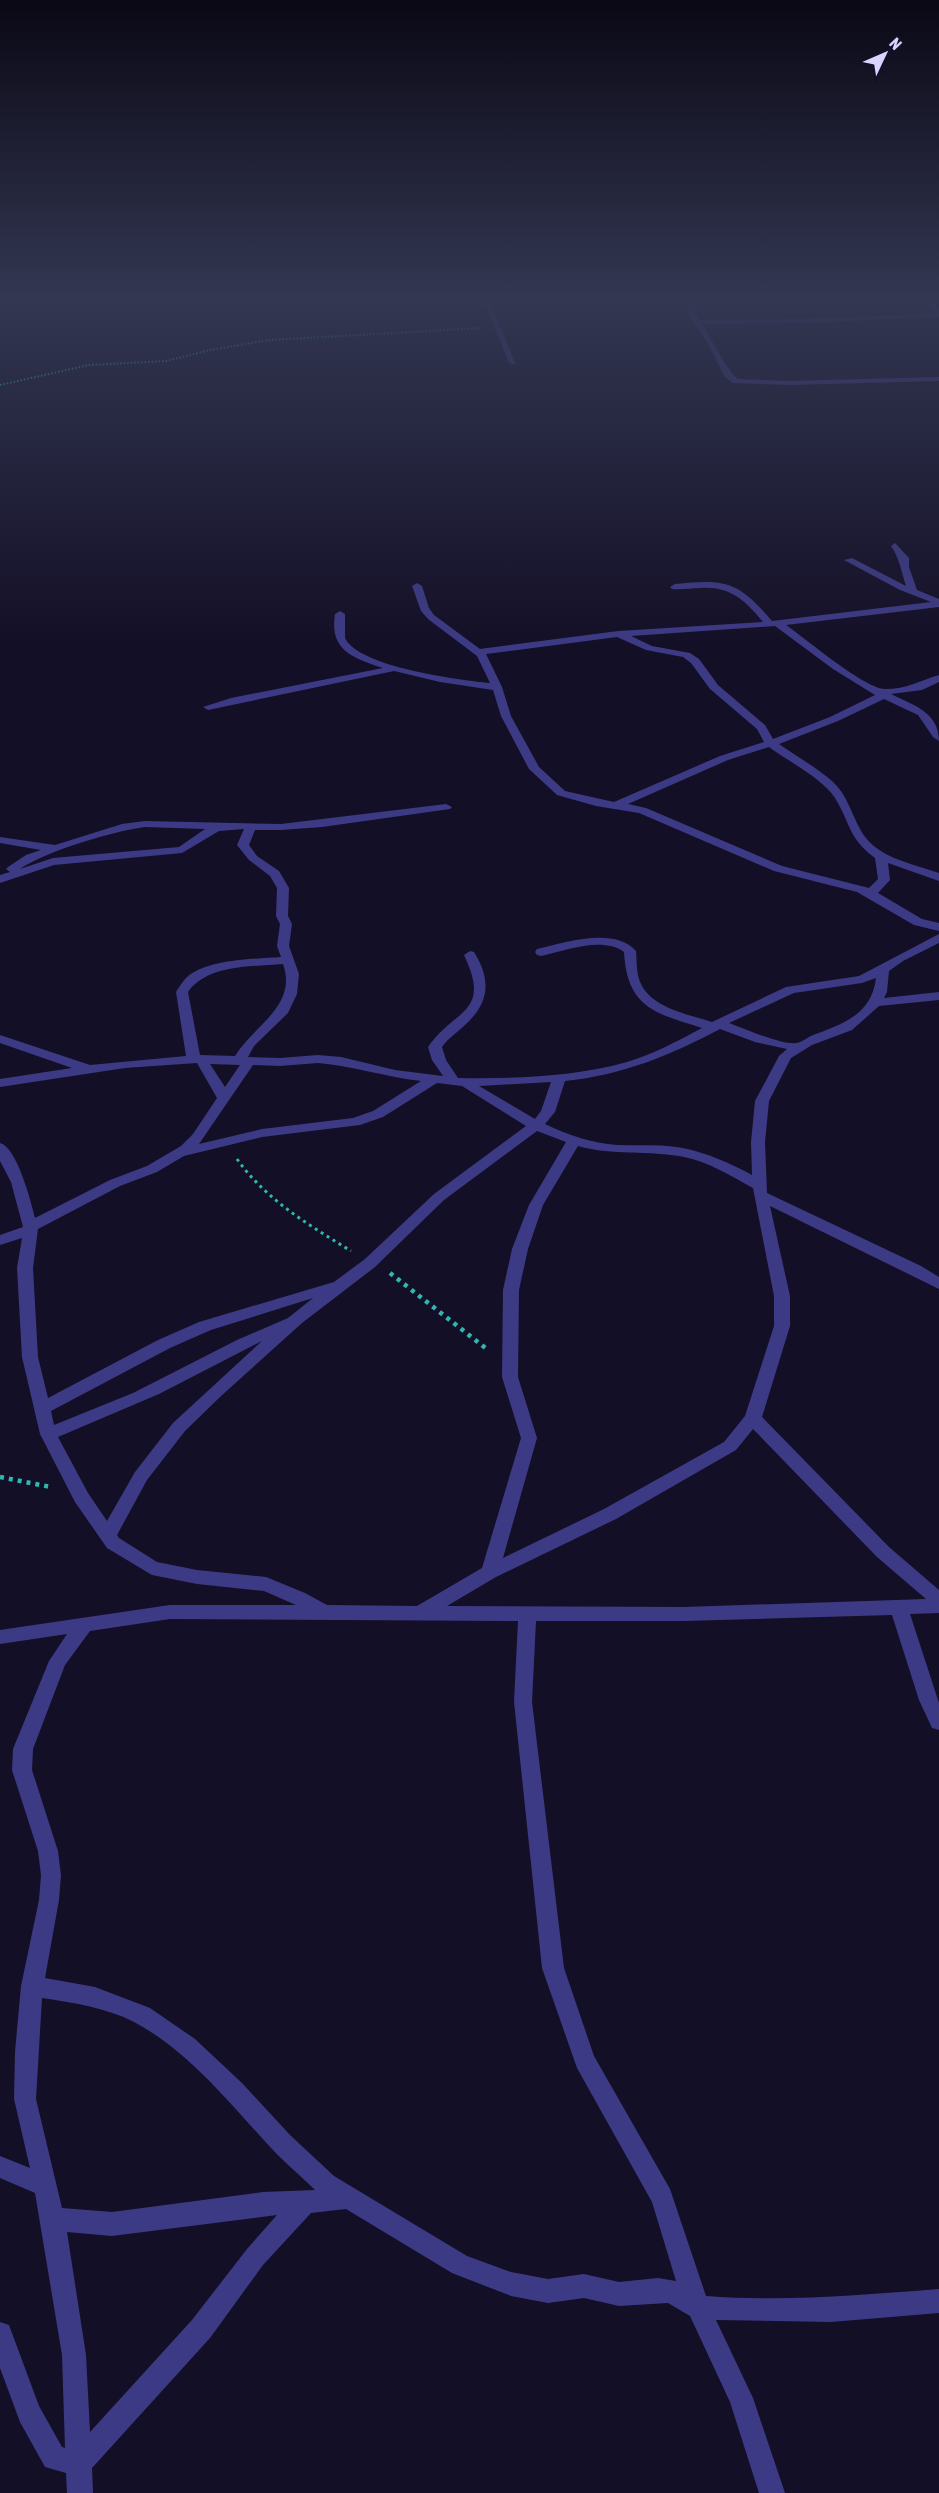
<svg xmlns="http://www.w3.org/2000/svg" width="939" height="2493" viewBox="0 0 939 2493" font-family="'Asap Condensed',sans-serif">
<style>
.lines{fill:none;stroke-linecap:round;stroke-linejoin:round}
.path-far2{stroke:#2fb8b0;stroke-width:2;stroke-dasharray:1.5 2;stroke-linecap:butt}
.path-far1{stroke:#2fb8b0;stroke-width:3;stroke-dasharray:3 4;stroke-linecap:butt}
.path{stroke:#2fb8b0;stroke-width:4.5;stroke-dasharray:4 5;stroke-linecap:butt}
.minor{fill:#3d3a85;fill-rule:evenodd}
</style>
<rect width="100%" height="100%" fill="#130f26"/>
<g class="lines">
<path class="path-far2" d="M 0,385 L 89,365 L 166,361 L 210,350 L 270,340 L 480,328"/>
<path class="path-far1" d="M 237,1159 C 266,1200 309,1225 351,1251"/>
<path class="path" d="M 390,1273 L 488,1350
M 0,1477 L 51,1487"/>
<path class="minor" d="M 482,297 L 488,297 L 516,365 L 509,363 Z
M 684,297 L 690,297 L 699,320 L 802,319 L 935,313 L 921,297 L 927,297 L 939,309 L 939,317 L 802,323 L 702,324 C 711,337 728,373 738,379 L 789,381 L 939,377 L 939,381 L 789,385 L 733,383 L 724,376 L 708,343 L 691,319 Z
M 895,543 L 909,558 L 909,567 L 917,590 L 939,599 L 939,607 L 786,625 C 805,638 865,689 885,689 C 907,689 919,681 939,675 L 939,682 L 922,690 L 891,694 C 913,705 939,712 939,741 L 933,737 L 918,715 L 884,699 L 838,721 L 779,744 C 796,756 816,767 832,781 C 847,794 851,813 860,829 C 875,858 911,863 939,873 L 939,881 L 888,863 L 890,880 L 878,893 L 922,919 L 939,923 L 939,931 L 914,925 L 857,892 L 774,871 L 639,813 L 596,806 L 557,795 L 529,769 L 501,716 L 493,690 L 440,682 L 394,671 L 208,710 L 203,707 L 231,698 L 383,668 C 353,658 329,650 335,614 L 340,611 L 345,614 L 345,638 C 359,667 458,680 490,683 L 477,656 L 428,619 L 421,611 L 412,586 L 417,583 L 422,586 L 429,608 L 434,615 L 480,649 L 618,631 L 763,622 C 745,600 730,586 700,588 C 691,588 681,590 672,589 L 670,587 L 675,584 C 726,579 738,581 772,621 L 931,602 L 900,590 L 844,560 L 852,558 L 906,586 C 901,571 900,559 891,546 ZM 775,626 L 833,669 L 875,695 L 830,717 L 773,739 L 765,725 L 718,685 L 699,659 L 690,653 L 652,646 L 631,636 ZM 617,637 L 646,650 L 683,657 L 691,663 L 710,689 L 757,729 L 764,742 L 720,756 L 614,802 L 565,791 L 539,767 L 511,716 L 502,687 L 486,654 ZM 769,747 C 788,761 823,779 835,798 C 851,824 848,838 875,858 L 878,879 L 869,888 L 782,866 L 646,808 L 628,804 L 728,760 Z
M 446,804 L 452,807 L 450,809 L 322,827 L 281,830 L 255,830 L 249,845 L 257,856 L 279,871 L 289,888 L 288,916 L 292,924 L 289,946 L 299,974 L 297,994 L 288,1013 L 254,1046 L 248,1057 L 280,1058 L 318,1055 L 341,1057 L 395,1070 L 443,1076 L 432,1060 L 428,1047 C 455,1008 492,1014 464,955 L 470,951 L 474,952 C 491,979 490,1002 466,1024 C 458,1032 448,1038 442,1047 L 446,1060 L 458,1078 C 513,1079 574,1077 627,1062 C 653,1054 678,1041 702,1028 C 655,1013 627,1008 624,952 C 602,936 565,951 541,956 L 537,955 L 535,952 L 537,949 C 564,943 614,926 636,951 C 637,962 636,974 641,984 C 652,1008 690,1015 712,1022 L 786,987 L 859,976 L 939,934 L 939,943 L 903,961 L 889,971 L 887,992 L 884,998 L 939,992 L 939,1000 L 879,1006 L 852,1030 L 812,1045 L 791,1058 L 769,1101 L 765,1142 L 767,1193 L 921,1266 L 939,1277 L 939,1289 L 770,1206 L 790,1296 L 790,1326 L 762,1417 L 889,1547 L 939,1590 L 939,1613 L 910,1614 L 939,1703 L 939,1730 L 932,1728 L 919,1700 L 892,1615 L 684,1621 L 536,1621 L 532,1702 L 564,1968 L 594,2056 L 670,2189 L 706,2296 C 784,2302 861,2295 939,2289 L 939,2313 L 831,2322 L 716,2320 L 753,2398 L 785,2493 L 759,2493 L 730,2402 L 690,2316 L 668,2303 L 619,2306 L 584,2298 L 548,2303 L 511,2296 L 452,2273 L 346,2209 L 311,2213 L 263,2265 L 210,2338 L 92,2468 L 93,2493 L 67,2493 L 66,2473 L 45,2467 L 20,2422 L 0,2368 L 0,2322 L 9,2325 L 39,2406 L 62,2447 L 65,2448 L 62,2355 L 35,2193 L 0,2178 L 0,2156 L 30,2168 L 14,2099 L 15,2052 L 21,1986 L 39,1900 L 41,1875 L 38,1851 L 12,1770 L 13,1749 L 49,1661 L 67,1634 L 0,1644 L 0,1630 L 170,1605 L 296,1605 L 264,1591 L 197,1584 L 152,1575 L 107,1548 L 75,1502 L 40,1434 L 22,1357 L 17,1268 L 22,1238 L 0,1245 L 0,1235 L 23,1227 L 11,1182 L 0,1161 L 0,1143 C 17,1147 31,1202 35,1218 L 110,1180 L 147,1166 L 181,1146 L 193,1134 L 217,1098 L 197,1063 L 125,1068 L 0,1087 L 0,1079 L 72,1068 L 0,1043 L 0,1035 L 90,1065 L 186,1056 L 176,992 C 179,987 183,981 187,977 C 208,959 254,959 281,957 L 277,946 L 280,924 L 276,916 L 277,888 L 270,876 L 249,860 L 237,845 L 244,829 L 219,831 L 182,853 L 54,865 L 0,883 L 0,875 L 10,872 L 6,869 L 8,867 L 26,855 L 41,850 L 0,843 L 0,837 L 55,845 L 122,824 L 145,821 L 281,824 ZM 145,827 L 205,829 L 179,847 L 53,858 L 20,869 C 46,851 114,831 145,827 ZM 283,964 C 298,1006 253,1026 235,1056 L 200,1055 L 188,992 C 208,964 252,967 283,964 ZM 876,978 C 872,1014 843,1024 813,1035 C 808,1037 801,1043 796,1043 C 785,1046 742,1028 729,1023 L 794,993 L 862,983 ZM 720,1029 L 755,1042 L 787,1049 L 779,1056 L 755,1101 L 751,1142 L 752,1175 C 730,1163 707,1153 683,1148 C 661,1144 639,1146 617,1145 C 592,1143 568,1135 545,1124 L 555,1112 L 565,1081 C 622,1075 669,1056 720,1029 ZM 318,1063 C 353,1066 386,1077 421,1081 L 373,1111 L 353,1118 L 262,1129 L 199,1144 L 253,1065 L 280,1066 ZM 210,1064 L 240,1065 L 225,1087 ZM 551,1082 L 541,1111 L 535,1119 L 479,1086 ZM 437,1083 L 462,1086 L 526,1126 L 434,1194 L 365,1259 L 334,1282 L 199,1322 L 158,1340 L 48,1398 L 38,1357 L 33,1268 L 38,1229 L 120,1186 L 157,1172 L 184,1156 L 262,1137 L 360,1125 L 383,1117 ZM 537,1131 L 566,1142 L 529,1205 L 512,1249 L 503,1290 L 502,1377 L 521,1438 L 482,1568 L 417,1606 L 327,1605 L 305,1593 L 266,1577 L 197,1570 L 157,1562 L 119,1538 L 117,1535 L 147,1480 L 185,1431 L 220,1397 L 302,1323 L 375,1267 L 444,1200 ZM 578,1146 C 613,1156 649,1150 684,1157 C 709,1162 731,1176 753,1188 L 774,1296 L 774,1326 L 745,1416 L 724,1442 L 604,1509 L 503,1558 L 537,1438 L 518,1377 L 519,1290 L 528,1249 L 543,1205 ZM 313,1298 L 288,1318 L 237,1340 L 133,1393 L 54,1425 L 51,1411 L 170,1348 L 211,1330 ZM 262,1341 L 173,1423 L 135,1472 L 107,1521 L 88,1493 L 58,1437 L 159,1394 ZM 753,1429 L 877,1557 L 926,1599 L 684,1607 L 447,1606 L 496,1577 L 616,1519 L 736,1450 ZM 170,1619 L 518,1621 L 514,1702 L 542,1968 L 577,2068 L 652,2202 L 676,2281 L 658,2278 L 619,2282 L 584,2274 L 548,2279 L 511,2272 L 467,2256 L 334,2176 L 290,2135 L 242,2083 L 195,2039 L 150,2008 L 95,1987 L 45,1978 L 59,1900 L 61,1875 L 58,1851 L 32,1770 L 33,1749 L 65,1665 L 90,1631 ZM 42,1998 C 73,2003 105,2007 134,2022 C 189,2051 230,2104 272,2149 C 285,2163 301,2176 315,2190 L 263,2192 L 112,2212 L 62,2208 L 36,2099 ZM 277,2215 L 247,2249 L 192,2320 L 90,2432 L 86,2355 L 67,2232 L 112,2236 Z"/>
</g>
<linearGradient id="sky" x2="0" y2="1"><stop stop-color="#0a0815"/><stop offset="0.46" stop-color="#333752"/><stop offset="1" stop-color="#333752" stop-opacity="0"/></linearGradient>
<rect width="939" height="646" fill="url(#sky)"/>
<g transform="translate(885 54) rotate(46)" stroke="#130f26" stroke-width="4.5" paint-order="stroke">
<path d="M0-4.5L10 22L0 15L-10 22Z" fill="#d9d4ff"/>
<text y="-9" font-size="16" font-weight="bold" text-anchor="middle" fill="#d9d4ff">N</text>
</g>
</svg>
